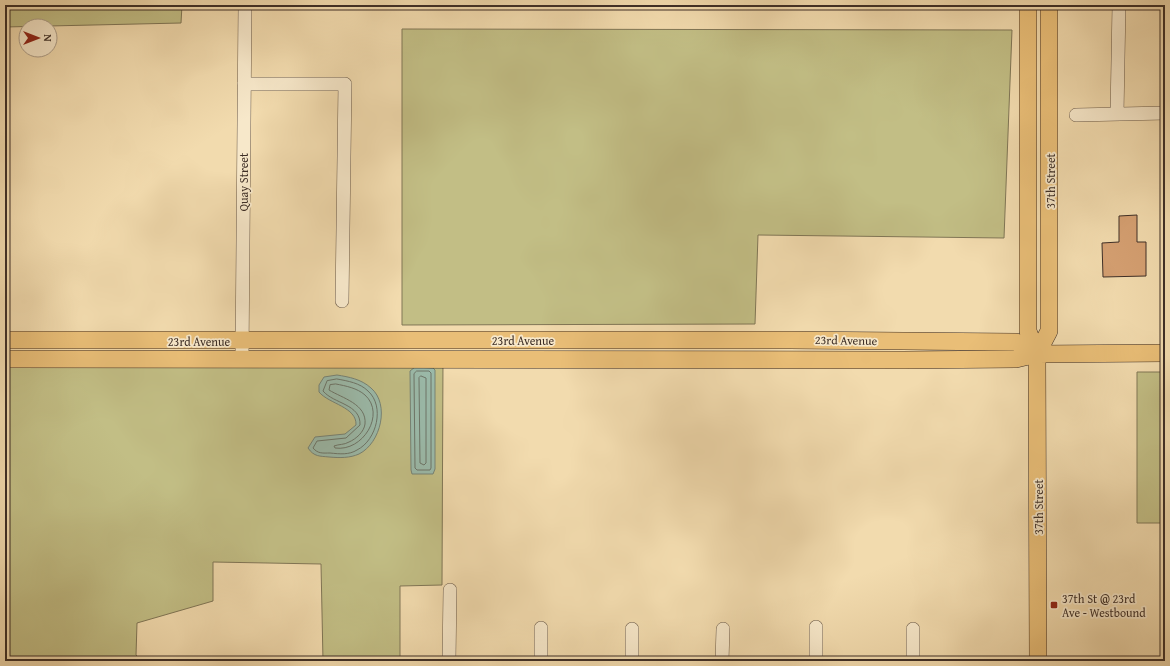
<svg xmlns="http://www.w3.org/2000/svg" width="1170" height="666" viewBox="0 0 1170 666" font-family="'Gentium Book Plus',serif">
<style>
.green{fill:#c2be85;stroke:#807656}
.water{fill:#9bbbab;stroke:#768376}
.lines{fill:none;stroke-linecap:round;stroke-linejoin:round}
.shore{stroke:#6c7569;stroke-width:1}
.building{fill:#d5a072;stroke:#3e2f27}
.minor-casing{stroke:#6b5a49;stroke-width:14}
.major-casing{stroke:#3e2f27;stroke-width:18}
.minor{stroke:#f7e8ca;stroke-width:13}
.major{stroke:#e9be77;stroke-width:17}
.poi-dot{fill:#8f2418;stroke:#f7e8ca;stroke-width:1.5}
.labels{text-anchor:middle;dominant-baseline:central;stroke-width:3.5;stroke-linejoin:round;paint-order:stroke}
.street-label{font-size:12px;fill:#3e2f27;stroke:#f7e8ca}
.poi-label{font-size:12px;fill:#3e2f27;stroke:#f7e8ca;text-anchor:start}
</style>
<rect width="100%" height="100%" fill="#f2dbae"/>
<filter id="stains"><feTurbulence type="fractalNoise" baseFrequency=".005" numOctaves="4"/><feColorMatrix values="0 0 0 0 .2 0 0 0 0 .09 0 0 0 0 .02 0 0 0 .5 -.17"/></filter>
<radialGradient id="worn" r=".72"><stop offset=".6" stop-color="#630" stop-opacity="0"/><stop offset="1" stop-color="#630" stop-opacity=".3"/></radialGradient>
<path class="green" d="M 5,5 L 182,5 L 181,23 L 5,27 Z
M 402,29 L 1012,30 L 1004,238 L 758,235 L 755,324 L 402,325 Z
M 443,359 L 442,585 L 400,586 L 400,661 L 323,661 L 321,564 L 213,562 L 213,601 L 137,623 L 136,655 L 142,661 L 5,661 L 5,361 Z
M 1137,372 L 1165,372 L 1165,523 L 1137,523 Z"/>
<path class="water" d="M 415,367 L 433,368 L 435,370 L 435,469 L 433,474 L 412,474 L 411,470 L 410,371 Z
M 337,375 C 349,377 361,379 371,388 C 390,404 381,443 359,454 C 350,458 340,458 329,457 C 320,456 314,457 308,448 L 315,437 L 345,434 L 356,425 C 357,407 329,404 319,392 L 319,385 L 324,377 Z"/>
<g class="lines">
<path class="shore" d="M 417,371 L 429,371 L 431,373 L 431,468 L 430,470 L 417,470 L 415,468 L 414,374 Z
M 421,376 L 426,378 L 426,463 L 424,465 L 420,463 L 419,378 Z
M 337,379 C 348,381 360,383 368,391 C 385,406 377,440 357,450 C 349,455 340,454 330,453 C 323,453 318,454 313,448 L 317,441 L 346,438 L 360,425 C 361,404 334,404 323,391 L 327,381 Z
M 336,384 C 346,386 357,388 365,395 C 386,414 363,452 335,448 L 334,446 C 339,444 344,445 349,442 C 356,439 364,432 365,424 C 367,404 342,398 329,390 L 330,385 Z"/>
</g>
<path class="building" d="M 1137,215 L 1137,242 L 1146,242 L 1146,276 L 1103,277 L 1102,243 L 1119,242 L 1119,216 Z"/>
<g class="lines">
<g class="minor-casing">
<path id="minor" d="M 244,84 L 345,84 L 342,301
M 1117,114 L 1119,5
M 1076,115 L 1165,113
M 242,359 L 245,5
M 449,661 L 450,590
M 541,661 L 541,628
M 632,661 L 632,629
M 722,661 L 723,629
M 816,661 L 816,627
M 913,661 L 913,629"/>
</g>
<g class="major-casing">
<path id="major" d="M 1028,5 L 1028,331 L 1037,354 L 1038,661
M 5,340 L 790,340 L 1016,342 L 1037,354
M 1037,354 L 1049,331 L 1049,5
M 5,359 L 905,360 L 1016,359 L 1037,354 L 1165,353"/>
</g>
<use href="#minor" class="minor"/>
<use href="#major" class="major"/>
</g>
<rect class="poi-dot" x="1050" y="601" width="8" height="8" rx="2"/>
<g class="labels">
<g class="street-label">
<text transform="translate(1050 181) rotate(-90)">37th Street</text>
<text transform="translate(243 182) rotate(-90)">Quay Street</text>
<text x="523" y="340">23rd Avenue</text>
<text transform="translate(846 340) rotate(1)">23rd Avenue</text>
<text x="199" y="341">23rd Avenue</text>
<text transform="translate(1038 507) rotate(-90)">37th Street</text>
</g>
<g class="poi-label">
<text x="1062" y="598">37th St @ 23rd<tspan x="1062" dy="14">Ave - Westbound</tspan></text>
</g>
</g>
<rect width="1170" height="666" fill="none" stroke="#f2dbae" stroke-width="20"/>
<rect x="6" y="6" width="1158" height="654" fill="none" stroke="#3e2f27" stroke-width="2"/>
<rect x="10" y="10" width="1150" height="646" fill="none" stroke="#3e2f27"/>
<g transform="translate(38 38) rotate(90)"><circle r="19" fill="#f7e8ca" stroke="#ad9e89"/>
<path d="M0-3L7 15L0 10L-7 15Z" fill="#8f2418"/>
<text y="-6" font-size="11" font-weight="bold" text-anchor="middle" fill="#3e2f27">N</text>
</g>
<rect width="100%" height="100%" filter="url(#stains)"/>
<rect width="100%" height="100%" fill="url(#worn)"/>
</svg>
